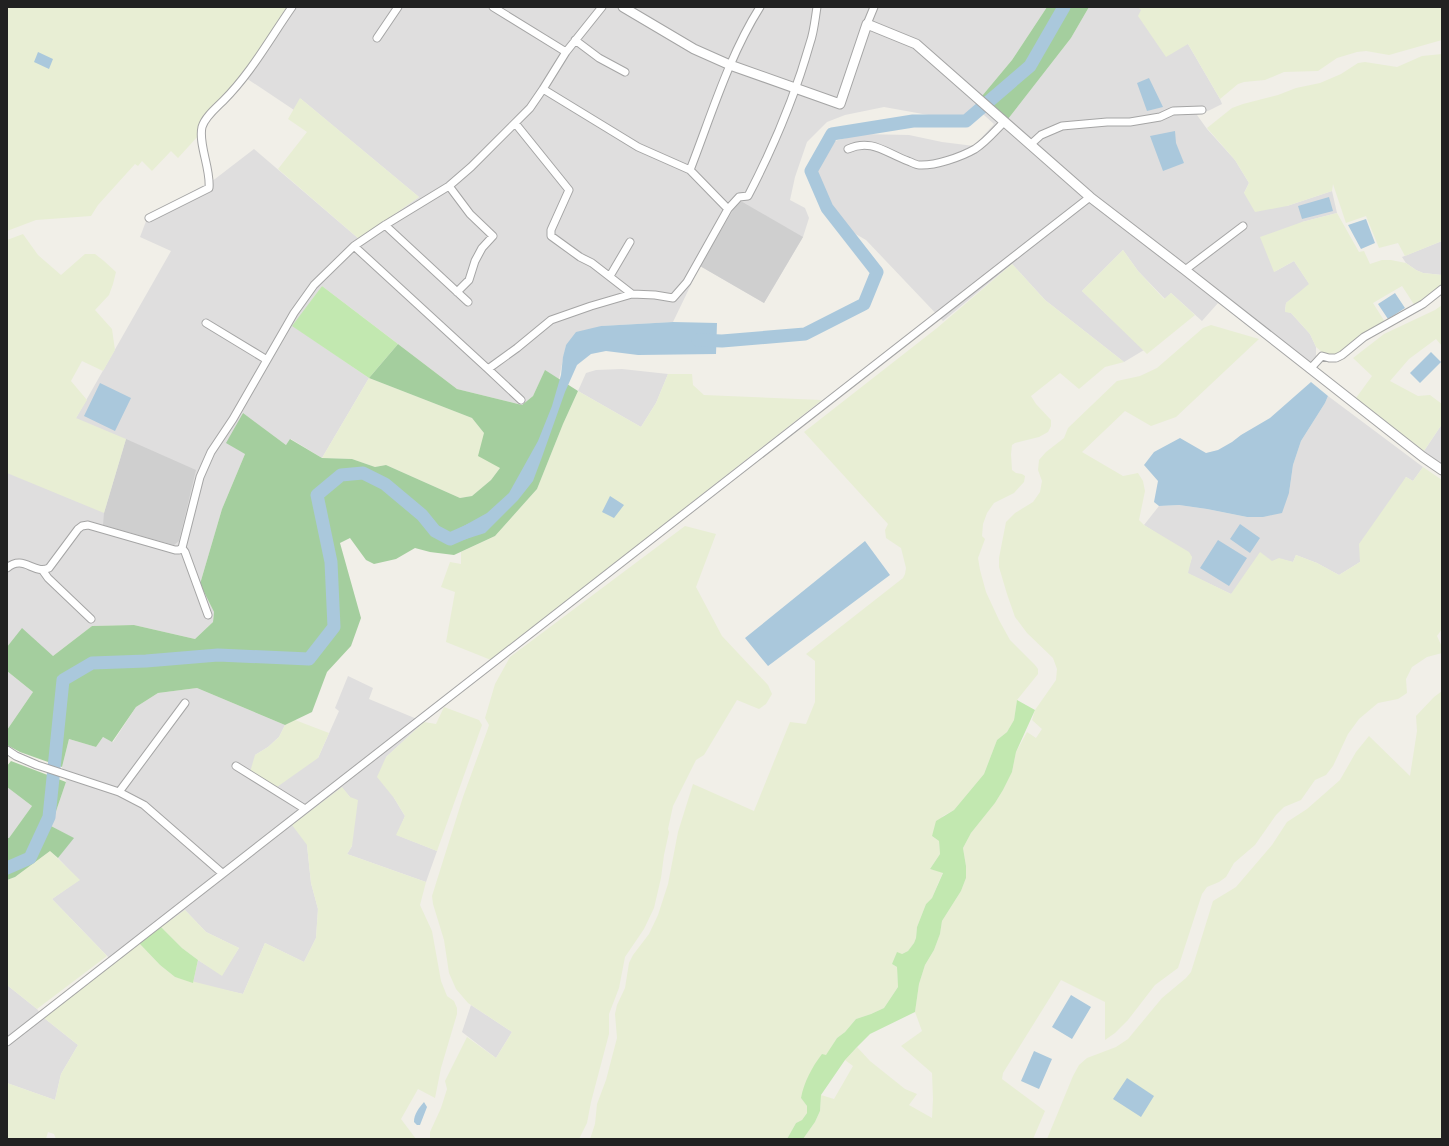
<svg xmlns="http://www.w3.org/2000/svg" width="1449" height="1146" viewBox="0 0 1449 1146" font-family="Inter,sans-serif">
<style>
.residential{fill:#dfdede}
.religious{fill:#cfcfcf}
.farmland{fill:#e8eed4}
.grass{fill:#c2e8b0}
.forest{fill:#a4ce9e}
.water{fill:#aac8dc}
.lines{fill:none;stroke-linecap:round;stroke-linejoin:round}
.river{stroke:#aac8dc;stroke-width:13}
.minor-casing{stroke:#a5a5a5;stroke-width:9}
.tertiary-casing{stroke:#a5a5a5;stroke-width:11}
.minor{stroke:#fff;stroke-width:7}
.tertiary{stroke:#fff;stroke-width:9}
</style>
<rect width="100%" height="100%" fill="#f1efe8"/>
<path class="residential" d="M 288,7 L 1047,7 L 1012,60 L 982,96 L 1008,119 L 1071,38 L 1089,7 L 1138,7 L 1188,44 L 1220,99 L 1222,104 L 1210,110 L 1197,115 L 1207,129 L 1235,160 L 1249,183 L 1244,193 L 1287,206 L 1332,191 L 1337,213 L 1302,222 L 1274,272 L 1294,261 L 1310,285 L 1286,303 L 1285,311 L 1291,313 L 1310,334 L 1316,347 L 1316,356 L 1304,369 L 1218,303 L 1202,321 L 1171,293 L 1165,299 L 1138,271 L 1123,250 L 1082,291 L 1144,350 L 1124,362 L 1045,300 L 1012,264 L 943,321 L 866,240 L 833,221 L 818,198 L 816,173 L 821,156 L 831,142 L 860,134 L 909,135 L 942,142 L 974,146 L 994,124 L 975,107 L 966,115 L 945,118 L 884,107 L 845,115 L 827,122 L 807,142 L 795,177 L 790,200 L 805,208 L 809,218 L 803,237 L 764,303 L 700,266 L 673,322 L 601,326 L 566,345 L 559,379 L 545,371 L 533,396 L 522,405 L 457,389 L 322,286 L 293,326 L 369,378 L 322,458 L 291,439 L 286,445 L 242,413 L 245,454 L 222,509 L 200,584 L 214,612 L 213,622 L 195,639 L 134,625 L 92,626 L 53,656 L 7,647 L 7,473 L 76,418 L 171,251 L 140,237 L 148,216 L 215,179 L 254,149 L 359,239 L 419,197 L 301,99 L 294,110 L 243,76 Z
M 1442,241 L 1442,275 L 1423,273 L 1416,270 L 1406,263 L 1402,257 Z
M 622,369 L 668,374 L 656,403 L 641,427 L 578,391 L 586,373 L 596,370 Z
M 1328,396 L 1423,467 L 1413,481 L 1406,477 L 1360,562 L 1339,575 L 1317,563 L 1296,555 L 1293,562 L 1280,559 L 1231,594 L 1187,573 L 1192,557 L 1144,525 L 1159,506 L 1179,505 L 1207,509 L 1247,517 L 1289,493 L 1293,465 L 1301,441 L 1325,403 Z
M 1442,424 L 1442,464 L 1424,451 Z
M 7,671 L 33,692 L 7,730 Z
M 348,676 L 373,688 L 369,699 L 424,722 L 386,757 L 394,798 L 405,816 L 397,835 L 437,851 L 426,882 L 347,854 L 352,846 L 350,797 L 342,788 L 307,845 L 311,883 L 318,909 L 316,938 L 304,962 L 265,943 L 243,994 L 193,983 L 198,960 L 222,975 L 239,948 L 206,932 L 185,910 L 113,962 L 52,899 L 79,880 L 58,858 L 73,838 L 51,826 L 66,782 L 62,767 L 69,739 L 96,747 L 103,737 L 113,742 L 136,707 L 158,693 L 197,688 L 285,725 L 279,737 L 268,747 L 255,755 L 318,758 L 339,711 L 335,708 Z
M 7,787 L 32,806 L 9,838 L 7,838 Z
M 7,985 L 37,1009 L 44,1018 L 78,1045 L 61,1074 L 55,1100 L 7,1083 Z
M 471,1005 L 512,1032 L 496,1058 L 462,1032 Z"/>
<path class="religious" d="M 739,200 L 803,237 L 764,303 L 700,266 Z
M 126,439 L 196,470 L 179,541 L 174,545 L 103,525 L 104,513 Z"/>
<path class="farmland" d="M 7,7 L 288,7 L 243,76 L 204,117 L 199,135 L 178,158 L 171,151 L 152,171 L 142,161 L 138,166 L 135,164 L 98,205 L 91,216 L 36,220 L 7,231 Z
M 1138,7 L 1442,7 L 1442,40 L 1389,55 L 1366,51 L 1357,52 L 1337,58 L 1318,71 L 1284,72 L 1265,80 L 1244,82 L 1238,84 L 1220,99 L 1188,44 L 1166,57 L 1138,16 L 1141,10 Z
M 1442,54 L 1442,241 L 1405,256 L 1398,243 L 1379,248 L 1366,216 L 1346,223 L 1333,184 L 1332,191 L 1287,206 L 1255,212 L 1244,193 L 1249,183 L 1235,160 L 1207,128 L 1232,108 L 1243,104 L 1278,95 L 1296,88 L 1320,83 L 1341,74 L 1358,63 L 1365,62 L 1397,67 L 1422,56 Z
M 300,98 L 419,197 L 359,239 L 278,169 L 307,132 L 288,119 Z
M 1337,213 L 1359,252 L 1364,251 L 1370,264 L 1382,260 L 1391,260 L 1406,263 L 1416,270 L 1423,273 L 1442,275 L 1442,286 L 1415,306 L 1402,286 L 1373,303 L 1385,322 L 1353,341 L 1338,354 L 1331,355 L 1322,352 L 1316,347 L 1310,334 L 1291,313 L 1285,312 L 1286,303 L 1309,284 L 1294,261 L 1274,272 L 1260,237 L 1302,222 Z
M 23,234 L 38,255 L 61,275 L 85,254 L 95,254 L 104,261 L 116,272 L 113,284 L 109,295 L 95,310 L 112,329 L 115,350 L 103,371 L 82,361 L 71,381 L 87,400 L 76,418 L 126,439 L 104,513 L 7,473 L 7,240 Z
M 1123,250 L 1138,271 L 1164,299 L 1171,293 L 1195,315 L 1147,354 L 1082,291 Z
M 1012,264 L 1045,300 L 1124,362 L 1105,367 L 1079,389 L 1060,373 L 1031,396 L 1036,404 L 1051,420 L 1051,426 L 1048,432 L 1039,437 L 1015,443 L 1012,445 L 1011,454 L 1012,470 L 1016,473 L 1022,474 L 1025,476 L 1024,482 L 1014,493 L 994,503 L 987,513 L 983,524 L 982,536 L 985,539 L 978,558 L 980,570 L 986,592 L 999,620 L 1010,640 L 1035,665 L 1038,669 L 1038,674 L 1017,700 L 1014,720 L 1007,732 L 997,740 L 984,774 L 954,810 L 943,816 L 932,836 L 939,841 L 940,854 L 930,869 L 943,872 L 932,898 L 926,904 L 917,927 L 916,938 L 914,943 L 908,951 L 902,954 L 892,964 L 897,967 L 898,987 L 884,1008 L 871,1014 L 856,1019 L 845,1032 L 837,1038 L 801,1098 L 807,1106 L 807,1113 L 802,1120 L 796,1123 L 787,1139 L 590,1139 L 595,1124 L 597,1104 L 606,1080 L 617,1038 L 615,1014 L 617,1005 L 625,988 L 629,963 L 633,955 L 649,934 L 658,915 L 668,884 L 678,832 L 693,784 L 754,811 L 790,722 L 806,724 L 815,702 L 815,661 L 806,654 L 903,578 L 905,574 L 906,568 L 901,548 L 886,538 L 885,530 L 888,524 L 804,432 L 937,328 Z
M 1442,305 L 1442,346 L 1436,339 L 1409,359 L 1390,381 L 1418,396 L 1430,395 L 1442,404 L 1442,424 L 1424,451 L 1356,398 L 1372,376 L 1353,358 L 1384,334 L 1435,310 Z
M 1211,325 L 1259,339 L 1176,417 L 1151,426 L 1125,411 L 1082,452 L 1123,476 L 1138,473 L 1143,481 L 1145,491 L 1139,520 L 1144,525 L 1189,552 L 1192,557 L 1188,573 L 1231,594 L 1260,552 L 1272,561 L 1279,558 L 1293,562 L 1296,555 L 1317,563 L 1339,575 L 1360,562 L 1359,544 L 1406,477 L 1413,481 L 1423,467 L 1442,480 L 1442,629 L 1437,636 L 1442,647 L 1442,653 L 1427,657 L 1412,667 L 1406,679 L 1407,693 L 1398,699 L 1378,703 L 1359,719 L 1348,734 L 1333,766 L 1326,775 L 1315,780 L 1301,800 L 1284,807 L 1276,815 L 1255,845 L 1234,863 L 1226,877 L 1219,882 L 1207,887 L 1202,894 L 1178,968 L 1155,985 L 1128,1020 L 1115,1033 L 1105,1040 L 1105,1002 L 1061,980 L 1003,1073 L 1002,1079 L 1045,1111 L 1033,1139 L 803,1139 L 815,1122 L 820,1111 L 821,1095 L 834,1099 L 853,1066 L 845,1060 L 857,1047 L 870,1061 L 905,1089 L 917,1094 L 909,1105 L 932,1118 L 933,1099 L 932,1073 L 901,1046 L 922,1031 L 915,1012 L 919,984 L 925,965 L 934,950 L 940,934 L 942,921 L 961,891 L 966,878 L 966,866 L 963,848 L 971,833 L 995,803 L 1003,790 L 1012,772 L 1016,752 L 1027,732 L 1036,738 L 1042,729 L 1032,720 L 1035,710 L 1056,680 L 1057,669 L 1053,658 L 1027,633 L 1015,617 L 1007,594 L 999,567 L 999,558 L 1006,522 L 1015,513 L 1033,502 L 1040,492 L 1042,481 L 1038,470 L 1039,460 L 1046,452 L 1064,438 L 1068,428 L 1117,381 L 1140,376 L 1157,368 L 1203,328 Z
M 668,374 L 692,374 L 693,385 L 704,395 L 822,400 L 491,660 L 446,642 L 455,592 L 441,587 L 450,562 L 461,564 L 461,552 L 495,536 L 537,489 L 563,424 L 578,391 L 641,427 L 656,403 Z
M 369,378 L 472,418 L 484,433 L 500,468 L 491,480 L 472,496 L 460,498 L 386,465 L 375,467 L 352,459 L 322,458 Z
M 685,526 L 716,534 L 696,587 L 722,636 L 768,685 L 772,694 L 766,704 L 759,709 L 737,700 L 704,755 L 696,760 L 673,806 L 668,829 L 669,832 L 664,855 L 661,878 L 654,908 L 644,929 L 625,957 L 619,988 L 609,1014 L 609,1034 L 591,1102 L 587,1123 L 579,1139 L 430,1139 L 430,1132 L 441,1108 L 447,1089 L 445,1081 L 467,1037 L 496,1058 L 512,1032 L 468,1003 L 456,989 L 449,973 L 444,940 L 433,904 L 432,896 L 463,797 L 487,731 L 489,725 L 485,718 L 495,684 L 510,657 Z
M 1442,691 L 1442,1139 L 1047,1139 L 1073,1076 L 1079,1065 L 1087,1058 L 1116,1047 L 1128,1039 L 1162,998 L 1186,978 L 1191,972 L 1213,901 L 1236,887 L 1272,845 L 1287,822 L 1307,809 L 1340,780 L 1356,752 L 1369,736 L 1410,776 L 1417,731 L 1416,716 L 1434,697 Z
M 444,707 L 479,720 L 482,725 L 437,851 L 396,835 L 405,816 L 394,798 L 377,777 L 386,757 L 424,722 L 436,724 Z
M 295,720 L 329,733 L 318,758 L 277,787 L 250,772 L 255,755 L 268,747 L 279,737 L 285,725 Z
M 342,787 L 350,797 L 358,800 L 352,846 L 347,854 L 426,882 L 420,905 L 432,931 L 441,981 L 447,996 L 454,1001 L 457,1008 L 457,1014 L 441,1068 L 435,1098 L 418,1089 L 401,1119 L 416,1139 L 56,1139 L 54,1134 L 48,1132 L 46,1139 L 7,1139 L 7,1083 L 55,1100 L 61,1074 L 78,1045 L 44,1018 L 113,962 L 139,943 L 160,965 L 175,977 L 243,994 L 265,943 L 304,962 L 316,938 L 318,909 L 311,883 L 307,845 L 292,825 Z
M 50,851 L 80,880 L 52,899 L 107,956 L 37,1009 L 7,985 L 7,880 L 15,877 Z
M 185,910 L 206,932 L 239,948 L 222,976 L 198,960 L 182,948 L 161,927 Z"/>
<path class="grass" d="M 322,286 L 398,344 L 369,378 L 292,326 Z
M 1017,700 L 1035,710 L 1016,752 L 1012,772 L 1003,790 L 995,803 L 971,833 L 963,848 L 966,866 L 966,878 L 961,891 L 942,921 L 940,934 L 934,950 L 925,965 L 919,984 L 915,1012 L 870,1034 L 857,1047 L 845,1060 L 821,1095 L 820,1111 L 815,1122 L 803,1139 L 787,1139 L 796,1123 L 802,1120 L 807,1113 L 807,1106 L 801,1098 C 804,1082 812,1067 822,1054 L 826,1055 L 837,1038 L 845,1032 L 856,1019 L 871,1014 L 884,1008 L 898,987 L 897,967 L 892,964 L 897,952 L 902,954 L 908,951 L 914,943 L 916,938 L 917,927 L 926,904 L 932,898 L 943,873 L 930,869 L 940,854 L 939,841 L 932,836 L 936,821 L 954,810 L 984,774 L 997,740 L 1007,732 L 1014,720 Z
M 161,927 L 182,948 L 198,960 L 193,983 L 175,977 L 160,965 L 139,943 Z"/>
<path class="forest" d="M 1047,7 L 1089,7 L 1071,38 L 1008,119 L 982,96 L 1012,60 Z
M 398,344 L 457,389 L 522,405 L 533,396 L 545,370 L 578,391 L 563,424 L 537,489 L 495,536 L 454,555 L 430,552 L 415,548 L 396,559 L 374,564 L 366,560 L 350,538 L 340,543 L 361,618 L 351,646 L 327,672 L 312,712 L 285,725 L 197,688 L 158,693 L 136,707 L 112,742 L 103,737 L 96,747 L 69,739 L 62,767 L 20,752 L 7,745 L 7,730 L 33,692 L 7,671 L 7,647 L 22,628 L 53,656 L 92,626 L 134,625 L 195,639 L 213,622 L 214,612 L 200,584 L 222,509 L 245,454 L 226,443 L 243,413 L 286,445 L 290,439 L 322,458 L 352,459 L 375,467 L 386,465 L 460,498 L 472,496 L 491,480 L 500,468 L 478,456 L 484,433 L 472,418 L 369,378 Z
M 11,761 L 66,782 L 51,826 L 74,838 L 58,858 L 50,851 L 15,877 L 7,880 L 7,838 L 9,838 L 32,806 L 7,787 L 7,766 Z"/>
<path class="water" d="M 38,52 L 53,59 L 49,69 L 34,62 Z
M 1149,78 L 1163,107 L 1147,111 L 1137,83 Z
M 1175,131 L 1176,143 L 1184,163 L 1163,171 L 1150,136 Z
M 1329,197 L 1333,211 L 1302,219 L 1298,206 Z
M 1366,219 L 1375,243 L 1361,249 L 1348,225 Z
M 1395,293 L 1405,308 L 1388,319 L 1378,304 Z
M 673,322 L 717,323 L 716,354 L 638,355 L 606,351 L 591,354 L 577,365 L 565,392 L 542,457 L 533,481 L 518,500 L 485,533 L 460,541 L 460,528 L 487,513 L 509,493 L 538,441 L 552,406 L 561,375 L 563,357 L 566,345 L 576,332 L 601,326 Z
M 1431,352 L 1441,362 L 1420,383 L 1410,373 Z
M 1311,382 L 1328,396 L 1325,403 L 1301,441 L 1293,465 L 1289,493 L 1282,513 L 1263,517 L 1247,517 L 1207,509 L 1179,505 L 1159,506 L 1154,502 L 1158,481 L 1144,465 L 1154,452 L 1180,438 L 1206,453 L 1218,450 L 1232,442 L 1241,435 L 1270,418 Z
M 100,383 L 131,398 L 115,431 L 84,416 Z
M 610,496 L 624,505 L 614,518 L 602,512 Z
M 1240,524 L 1260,538 L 1250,553 L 1230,539 Z
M 1218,540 L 1247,558 L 1229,586 L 1200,568 Z
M 865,541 L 890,575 L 768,666 L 745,638 Z
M 1071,995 L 1091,1007 L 1072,1039 L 1052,1027 Z
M 1034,1051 L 1052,1059 L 1039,1089 L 1021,1081 Z
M 1127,1078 L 1154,1096 L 1141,1117 L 1113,1099 Z
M 424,1102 L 427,1107 L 420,1125 L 417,1125 L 414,1122 C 414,1114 419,1108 424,1102 Z"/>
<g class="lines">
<path class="river" d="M 698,340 L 722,341 L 805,334 L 864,304 L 877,272 L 827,208 L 811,171 L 832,134 L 913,121 L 966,121 L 1030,66 L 1064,7
M 7,868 L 30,858 L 49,817 L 63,680 L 92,663 L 146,661 L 218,655 L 309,659 L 334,627 L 331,562 L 317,495 L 341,475 L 363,473 L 385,484 L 422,515 L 435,531 L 450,539 L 475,528"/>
<g class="minor-casing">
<path id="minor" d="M 493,7 L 566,52
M 867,24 L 874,7
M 377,38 L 398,7
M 575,40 L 599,58 L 625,72
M 543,89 L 638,147 L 690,170 L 728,209
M 515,123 L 569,190 L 551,230 L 551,236 L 580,257 L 592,263 L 632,294
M 1030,145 L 1041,135 L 1062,126 L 1107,122 L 1130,122 L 1160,117 L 1173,111 L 1202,110
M 848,149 C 871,138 886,153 908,161 C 911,162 916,165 919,165 C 935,166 961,157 975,149 C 986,142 995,131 1004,122
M 690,170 C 711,116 729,56 760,7
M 449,186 L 470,214 L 493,236 L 482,248 L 475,261 L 469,280 L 457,292
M 149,218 L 209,188 C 211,169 198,144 202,127 C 205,117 216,108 223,101 C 251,73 269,40 292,7
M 385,225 L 468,302
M 354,246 L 488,369 L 517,348 L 551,320 L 591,306 L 632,294 L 655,295 L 673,298 L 687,282 L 728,209 L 739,197 L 748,196 C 773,148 795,96 810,43 C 814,32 815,19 817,7
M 1185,270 L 1243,226
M 610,276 L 630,242
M 206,323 L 267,360
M 488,369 L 521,400
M 1310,369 L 1322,356 L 1329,358 L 1336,358 L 1342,355 L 1364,337 L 1423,304 L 1442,289
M 182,548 L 185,552 L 208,615
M 7,568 C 24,554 33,575 49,568 L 78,529 L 82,526 L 88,525 L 175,550 L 179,550 L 182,548 L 200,477 L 211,452 L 233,419 L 294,313 L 314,285 L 354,246 L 385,225 L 449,186 L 471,167 L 530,108 L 543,89 L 566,52 L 602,7
M 43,571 L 48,578 L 91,619
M 7,750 L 16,756 L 37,765 L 119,792 L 144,805 L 222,873
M 236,766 L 305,809
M 119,792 L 185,703
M 7,1042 L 1090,197"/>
</g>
<g class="tertiary-casing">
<path id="tertiary" d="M 623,7 L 694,49 L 730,65 L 840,104 L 867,24 L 916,44 L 1090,197 L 1185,270 L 1423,457 L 1442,470"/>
</g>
<use href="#minor" class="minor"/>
<use href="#tertiary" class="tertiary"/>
</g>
<rect width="1449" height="1146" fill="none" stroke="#212121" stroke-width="16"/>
</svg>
